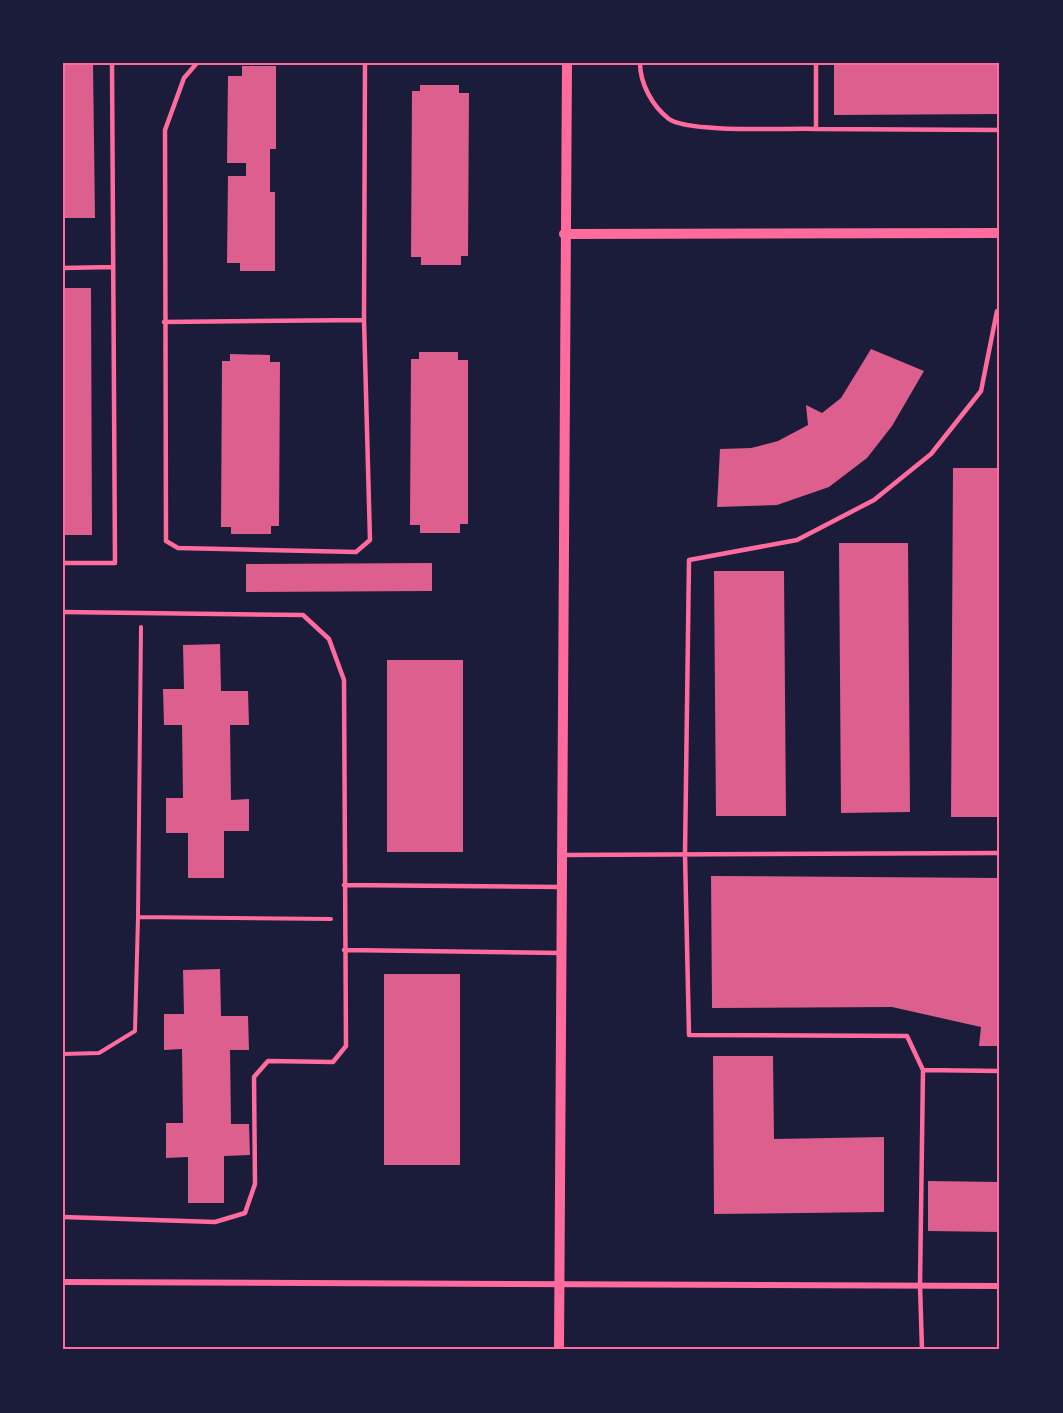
<svg xmlns="http://www.w3.org/2000/svg" width="1063" height="1413" viewBox="0 0 1063 1413" font-family="Bitter,serif">
<style>
.building{fill:#dd5f8e}
.lines{fill:none;stroke-linecap:round;stroke-linejoin:round}
.path{stroke:#ff6b9d;stroke-width:4}
.service{stroke:#ff6b9d;stroke-width:4.5}
.minor{stroke:#ff6b9d;stroke-width:6}
.tertiary{stroke:#ff6b9d;stroke-width:10}
.neatline{fill:none;stroke:#ff6b9d;stroke-width:2}
</style>
<rect width="100%" height="100%" fill="#1b1b3a"/>
<path class="building" d="M 63,63 L 93,63 L 95,218 L 63,218 Z
M 834,63 L 1000,63 L 1000,114 L 834,115 Z
M 242,66 L 276,66 L 276,149 L 270,149 L 270,192 L 275,192 L 275,271 L 240,271 L 240,263 L 227,263 L 228,176 L 246,176 L 246,163 L 227,163 L 228,76 L 242,76 Z
M 420,85 L 459,85 L 459,93 L 469,93 L 468,256 L 461,256 L 461,265 L 421,265 L 421,257 L 411,257 L 412,91 L 420,91 Z
M 63,288 L 91,288 L 92,535 L 63,535 Z
M 871,349 L 924,371 L 892,426 L 867,458 L 829,487 L 777,505 L 717,507 L 720,449 L 751,448 L 778,441 L 808,425 L 806,405 L 822,413 L 841,398 Z
M 419,352 L 458,352 L 458,360 L 468,360 L 468,524 L 460,524 L 460,533 L 420,533 L 420,525 L 410,525 L 411,359 L 419,359 Z
M 230,354 L 270,355 L 270,362 L 280,362 L 279,526 L 271,526 L 271,534 L 231,534 L 231,527 L 221,527 L 222,361 L 230,361 Z
M 953,468 L 1000,468 L 1000,817 L 951,817 Z
M 839,543 L 908,543 L 910,812 L 841,813 Z
M 432,563 L 432,591 L 246,592 L 246,564 Z
M 714,571 L 784,571 L 786,816 L 716,816 Z
M 220,644 L 221,691 L 248,691 L 249,725 L 230,725 L 231,800 L 249,799 L 249,831 L 224,831 L 224,878 L 188,878 L 188,833 L 166,833 L 166,798 L 183,798 L 182,725 L 164,725 L 163,689 L 184,689 L 183,645 Z
M 387,660 L 463,660 L 463,852 L 387,852 Z
M 711,876 L 1000,878 L 1000,1046 L 979,1046 L 981,1027 L 892,1007 L 712,1008 Z
M 220,969 L 221,1016 L 248,1016 L 249,1050 L 230,1050 L 231,1124 L 249,1124 L 250,1155 L 224,1156 L 224,1203 L 188,1203 L 188,1157 L 166,1158 L 166,1123 L 183,1123 L 182,1049 L 164,1050 L 164,1014 L 184,1014 L 183,970 Z
M 384,974 L 460,974 L 460,1165 L 384,1165 Z
M 713,1056 L 773,1056 L 774,1139 L 884,1137 L 884,1212 L 714,1214 Z
M 928,1181 L 1000,1182 L 1000,1232 L 928,1231 Z"/>
<g class="lines">
<path class="path" d="M 138,917 L 141,627
M 63,1054 L 99,1053 L 135,1031 L 138,917 L 331,919"/>
<path class="service" d="M 197,63 L 184,78 L 165,130 L 166,541 L 178,548 L 356,552 L 370,540 L 364,320
M 640,63 C 640,83 652,106 669,119 C 688,133 788,128 816,129
M 816,63 L 816,129 L 1000,130
M 63,268 L 113,267
M 164,322 L 364,320 L 365,63
M 63,563 L 115,563 L 112,63
M 63,612 L 303,615 L 329,639 L 344,680 L 346,1046 L 333,1062 L 268,1061 L 254,1077 L 255,1184 L 245,1213 L 215,1222 L 63,1217
M 564,855 L 1000,853
M 344,885 L 560,887
M 344,950 L 560,953
M 923,1070 L 907,1036 L 689,1035 L 685,854 L 689,560 L 797,540 L 874,500 L 931,454 L 981,391 L 997,311 L 1000,311
M 922,1350 L 920,1285 L 923,1070 L 1000,1071"/>
<path class="minor" d="M 63,1282 L 1000,1286"/>
<path class="tertiary" d="M 564,234 L 1000,233
M 559,1350 L 567,63"/>
</g>
<rect width="1063" height="1413" fill="none" stroke="#1b1b3a" stroke-width="129"/>
<rect x="64" y="64" width="934" height="1284" class="neatline"/>
</svg>
